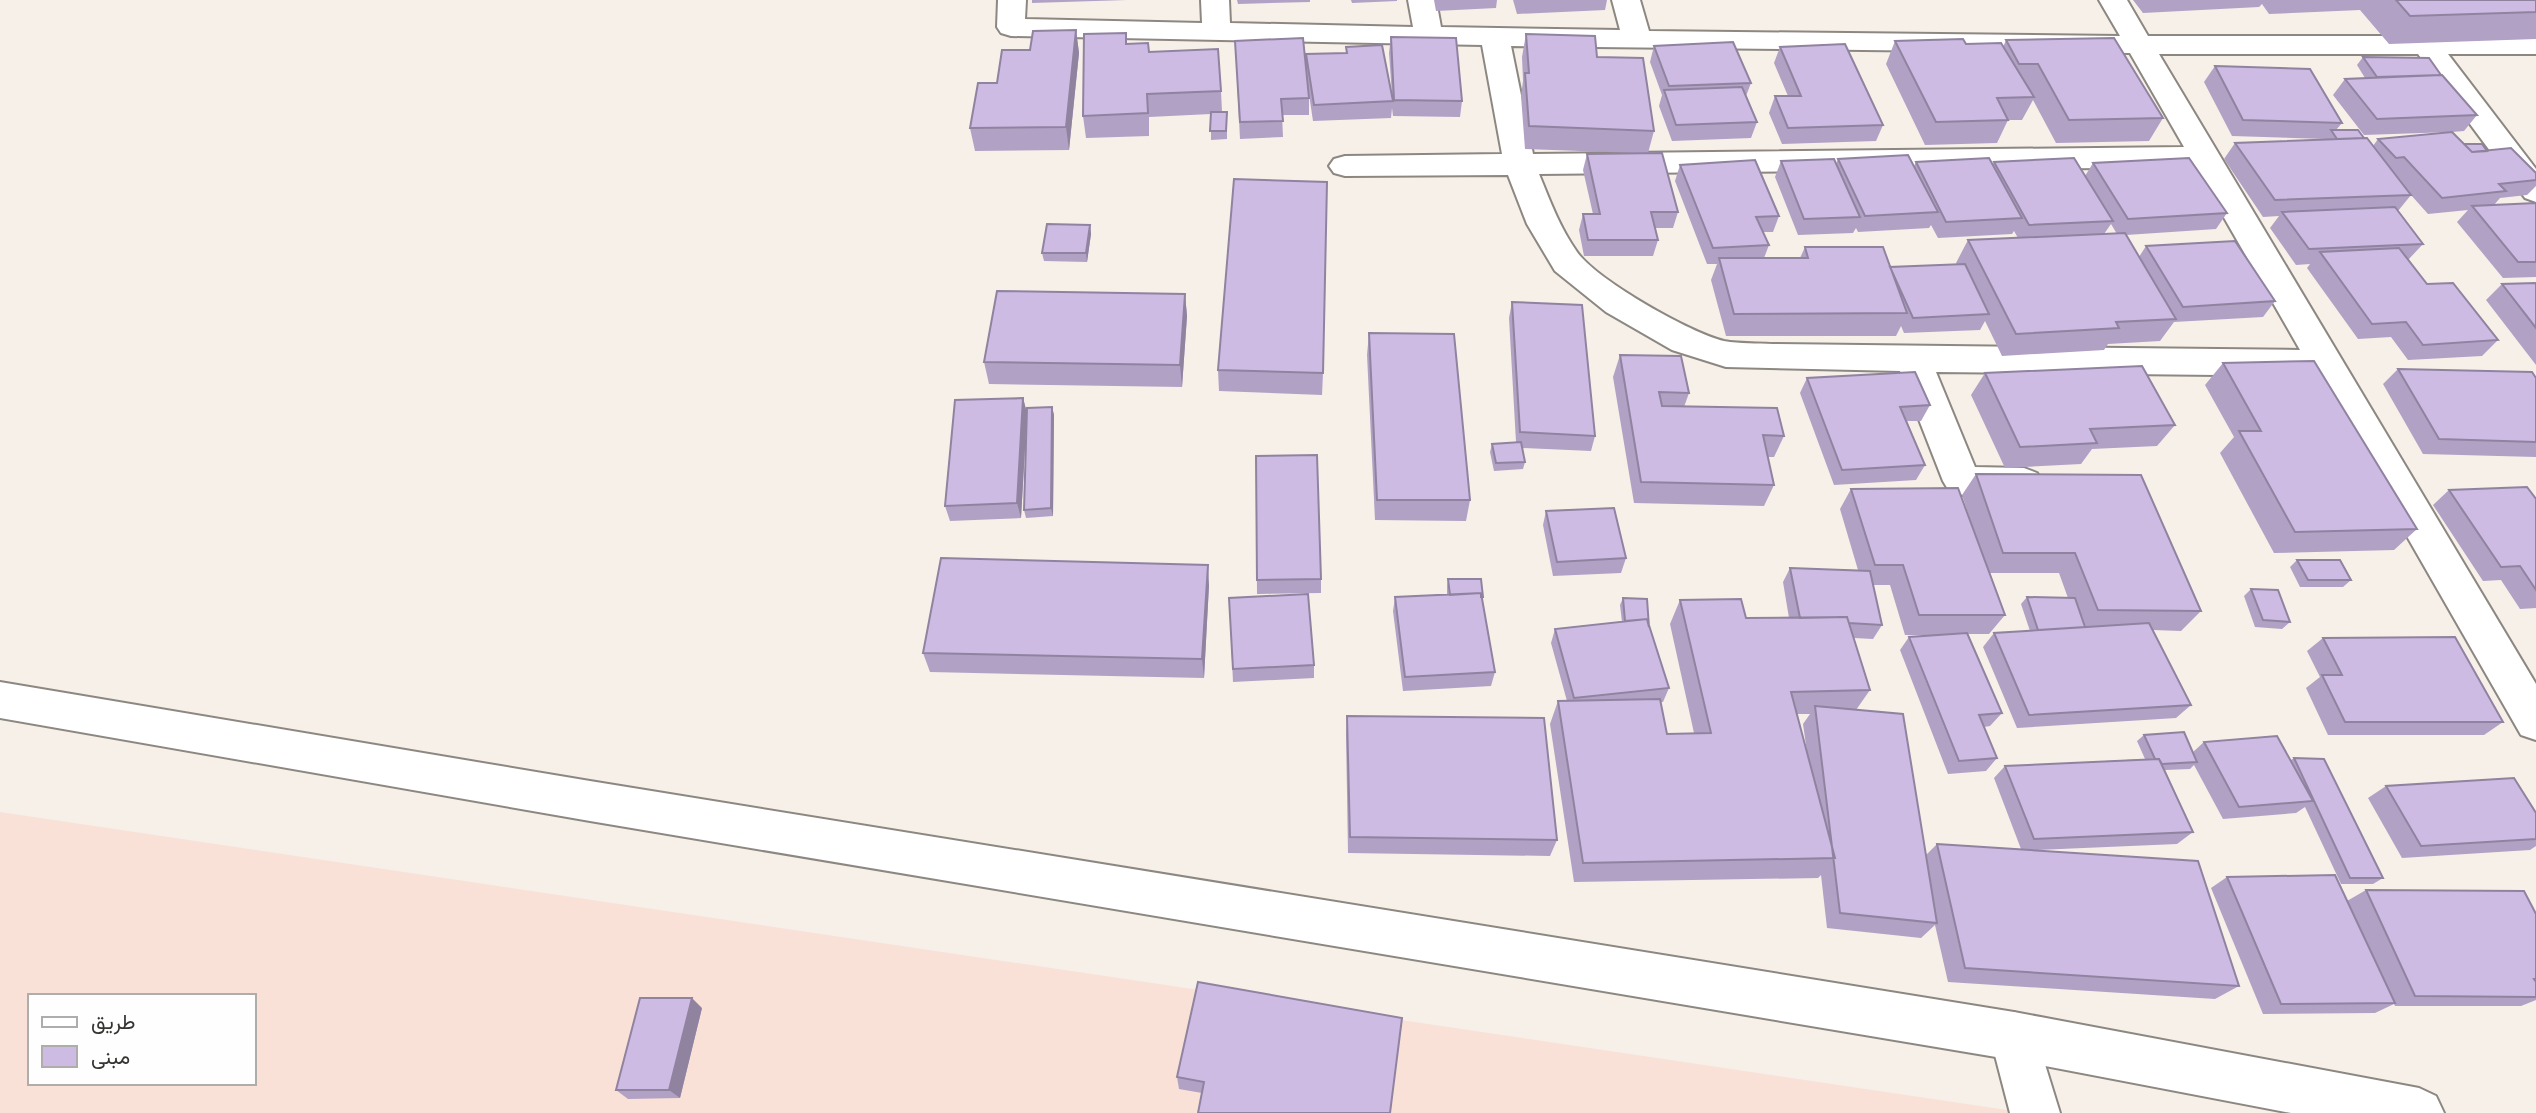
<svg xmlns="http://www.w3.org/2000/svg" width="2536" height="1113" viewBox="0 0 2536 1113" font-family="Commissioner,Vazirmatn,sans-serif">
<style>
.industrial{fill:#f9e1d7;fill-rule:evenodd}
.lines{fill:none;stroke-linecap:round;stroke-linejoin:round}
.minor-casing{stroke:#8d8781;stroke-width:4}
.primary-casing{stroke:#8d8781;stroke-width:4}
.minor{fill:#fff;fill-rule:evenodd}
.primary{fill:#fff;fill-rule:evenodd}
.wall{fill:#b1a1c4;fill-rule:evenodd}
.shaded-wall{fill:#9083a0}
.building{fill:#cebbe4;stroke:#9083a0;stroke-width:2}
</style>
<rect width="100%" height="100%" fill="#f6f0e9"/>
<path class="industrial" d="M 0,812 L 2007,1110 L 2008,1113 L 0,1113 ZM 30,996 L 254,996 L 254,1083 L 30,1083 Z"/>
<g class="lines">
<g class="minor-casing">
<path id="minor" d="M 998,0 L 1026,0 L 1025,19 L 1202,23 L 1201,0 L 1229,0 L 1230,23 L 1413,27 L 1408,0 L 1436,0 L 1441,27 L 1620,30 L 1612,0 L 1640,0 L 1649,31 L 2120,36 L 2099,0 L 2127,0 L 2148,36 L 2536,36 L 2536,54 L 2448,54 L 2536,169 L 2536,202 L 2525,198 L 2418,54 L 2159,54 L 2536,684 L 2536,740 L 2521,735 L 2315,376 L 1936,372 L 1975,467 L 2024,468 L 2037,473 L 2043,483 L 2037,493 C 2012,502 1974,500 1949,491 L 1943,481 L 1900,371 L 1726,367 L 1672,350 L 1606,312 L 1555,271 L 1527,224 L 1508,175 L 1345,176 L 1334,173 L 1329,166 L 1334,159 L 1345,156 L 1502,154 L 1482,45 L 1011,36 L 1001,33 L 997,27 ZM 1511,46 L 2130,53 L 2184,147 L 1533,154 ZM 2195,167 L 2300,350 L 1773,344 C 1757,343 1740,344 1724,341 C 1690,333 1597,280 1577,252 C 1560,228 1550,201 1539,174 Z
M 2014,1012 L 2031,1019 L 2060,1113 L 2010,1113 L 1990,1036 L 1997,1019 Z"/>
</g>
<g class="primary-casing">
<path id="primary" d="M 0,682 L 590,781 L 2014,1012 L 2419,1088 L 2436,1096 L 2444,1113 L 2291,1113 L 2014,1060 L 590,821 L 0,718 Z"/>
</g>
<use href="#minor" class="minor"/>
<use href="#primary" class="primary"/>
</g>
<path class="wall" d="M 1032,0 L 1127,0 L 1032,3 Z
M 1237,0 L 1310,0 L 1310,2 L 1238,4 Z
M 1351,0 L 1397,0 L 1397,1 L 1352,3 Z
M 1434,0 L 1497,0 L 1496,8 L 1436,11 Z
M 1513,0 L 1607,0 L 1605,10 L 1517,14 Z
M 2133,0 L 2536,0 L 2536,39 L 2389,44 L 2360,10 L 2269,14 L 2262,4 L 2259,7 L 2143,13 Z
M 1076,30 L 1079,53 L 1069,150 L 975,151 L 970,128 L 997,83 L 1030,50 Z
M 1526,34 L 1597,57 L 1654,131 L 1648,153 L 1678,212 L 1673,228 L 1655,228 L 1658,240 L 1653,256 L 1584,256 L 1579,230 L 1583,214 L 1593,214 L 1583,170 L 1587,154 L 1636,153 L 1525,149 L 1521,96 L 1523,81 L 1522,57 Z
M 1391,37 L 1462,101 L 1460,117 L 1393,116 L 1392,108 L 1391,118 L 1313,121 L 1306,74 L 1309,98 L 1309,115 L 1282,115 L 1283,137 L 1240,139 L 1235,41 L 1306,70 L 1306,54 L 1346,53 L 1346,47 L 1392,95 L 1389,53 Z
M 2006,40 L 2163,118 L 2149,141 L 2056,143 L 2033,100 L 2022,120 L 2008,120 L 1997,143 L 1925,145 L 1886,64 L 1895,41 L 2003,47 Z
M 1127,44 L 1149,52 L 1221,91 L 1222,112 L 1227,112 L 1227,139 L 1211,140 L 1211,114 L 1149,117 L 1149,136 L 1086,138 L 1083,116 Z
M 1654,46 L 1751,83 L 1746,96 L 1757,122 L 1751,138 L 1672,141 L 1659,106 L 1662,95 L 1650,62 Z
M 1780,47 L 1883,125 L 1876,141 L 1782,144 L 1769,113 L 1775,96 L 1788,96 L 1774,63 Z
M 2363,57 L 2441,75 L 2477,115 L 2464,131 L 2452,132 L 2464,144 L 2487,151 L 2536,173 L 2536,186 L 2527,195 L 2500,198 L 2494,205 L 2536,203 L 2536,277 L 2503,278 L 2457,222 L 2468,210 L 2428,214 L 2411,195 L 2398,211 L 2423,244 L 2408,260 L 2427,284 L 2498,340 L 2482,356 L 2408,360 L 2391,337 L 2358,339 L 2307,268 L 2310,264 L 2296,265 L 2270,228 L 2279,216 L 2263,217 L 2224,159 L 2235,143 L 2325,139 L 2232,136 L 2204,82 L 2215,66 L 2342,123 L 2336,130 L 2364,138 L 2373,146 L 2378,139 L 2451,132 L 2364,135 L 2333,95 L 2345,79 L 2365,78 L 2357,65 Z
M 1838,159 L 1914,166 L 1916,162 L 1993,164 L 1994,162 L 2085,176 L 2093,163 L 2227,213 L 2216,229 L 2126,235 L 2139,257 L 2146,246 L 2275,301 L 2263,317 L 2174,322 L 2160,341 L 2108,344 L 2104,350 L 2002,356 L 1985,321 L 1980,330 L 1904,333 L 1901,326 L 1896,336 L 1726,336 L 1711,280 L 1717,264 L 1707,264 L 1675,181 L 1680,165 L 1779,216 L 1773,232 L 1763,232 L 1769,245 L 1764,258 L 1800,258 L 1805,247 L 1891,267 L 1957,264 L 1956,263 L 1968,240 L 2018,238 L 2014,231 L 2012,234 L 1938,238 L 1931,225 L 1929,228 L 1858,232 L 1856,228 L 1853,233 L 1798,235 L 1775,177 L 1781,161 L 1836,164 ZM 2111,224 L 2117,234 L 2104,234 Z
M 1090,225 L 1091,234 L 1087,262 L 1044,261 L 1042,253 Z
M 2536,283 L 2536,365 L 2486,300 L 2502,284 Z
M 1185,294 L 1187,316 L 1182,387 L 989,384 L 984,362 Z
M 1512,302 L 1595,436 L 1591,451 L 1522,448 L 1525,462 L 1523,469 L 1494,471 L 1490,452 L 1492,444 L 1516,442 L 1509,318 Z
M 1369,333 L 1470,500 L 1466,521 L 1375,520 L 1367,355 Z
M 1620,355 L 1689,393 L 1684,407 L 1784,436 L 1774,457 L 1768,457 L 1774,485 L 1764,506 L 1634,503 L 1613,377 Z
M 2223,363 L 2417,529 L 2394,550 L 2274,553 L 2220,453 L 2234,437 L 2205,385 Z
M 2398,369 L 2536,378 L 2536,457 L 2423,454 L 2383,384 Z
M 1218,370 L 1323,373 L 1322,395 L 1219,391 Z
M 1985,373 L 2175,425 L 2157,446 L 2092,449 L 2081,464 L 2005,468 L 1971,395 Z
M 1807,378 L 1930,405 L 1921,421 L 1907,421 L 1925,465 L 1916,480 L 1834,485 L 1800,393 Z
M 1023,398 L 1027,413 L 1021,518 L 950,521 L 945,506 Z
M 1052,407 L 1054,415 L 1053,516 L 1026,518 L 1024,510 Z
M 1256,456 L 1321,579 L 1321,593 L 1257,594 Z
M 1976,474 L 2201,611 L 2181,631 L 2153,630 L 2191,705 L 2176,718 L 2017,728 L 1983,647 L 1994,633 L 2030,631 L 2021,604 L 2027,597 L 2068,598 L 2059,573 L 1989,573 L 2005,615 L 1989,634 L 1968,634 L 2002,713 L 1990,726 L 1984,727 L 1997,758 L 1986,771 L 1948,774 L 1900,650 L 1909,637 L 1940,635 L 1905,635 L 1890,585 L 1873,585 L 1882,625 L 1873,639 L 1854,638 L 1870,690 L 1856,710 L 1926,855 L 1937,844 L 2021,849 L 1994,778 L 2005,766 L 2145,759 L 2137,741 L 2144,735 L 2193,752 L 2204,742 L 2291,760 L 2294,758 L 2383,878 L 2373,884 L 2341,884 L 2305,807 L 2296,813 L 2223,819 L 2194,765 L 2190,769 L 2165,770 L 2193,832 L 2177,844 L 2037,850 L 2239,986 L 2215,999 L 1948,982 L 1935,925 L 1921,938 L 1827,928 L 1821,875 L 1818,878 L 1574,882 L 1550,724 L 1558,701 L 1567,701 L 1551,643 L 1555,629 L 1622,622 L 1620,605 L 1623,598 L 1649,627 L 1669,688 L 1663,702 L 1660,702 L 1667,734 L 1694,733 L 1670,624 L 1680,600 L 1746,618 L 1789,618 L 1783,582 L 1790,568 L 1858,570 L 1840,509 L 1851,489 L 1977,540 L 1962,495 ZM 1797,714 L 1810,714 L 1803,724 L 1807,752 Z
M 2449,490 L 2536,499 L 2536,608 L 2520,609 L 2501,580 L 2483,581 L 2433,505 Z
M 1546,511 L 1626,558 L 1621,573 L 1553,576 L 1543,525 Z
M 2297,560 L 2351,580 L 2343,587 L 2300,587 L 2290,567 Z
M 1448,579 L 1483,597 L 1482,602 L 1495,672 L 1491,686 L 1403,691 L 1393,611 L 1395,597 L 1447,595 L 1447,586 Z
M 1209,585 L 1204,678 L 930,672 L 923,653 Z
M 2251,589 L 2290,622 L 2282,629 L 2255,627 L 2244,596 Z
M 1229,598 L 1314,665 L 1314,678 L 1233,682 Z
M 2323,638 L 2503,722 L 2484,735 L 2328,735 L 2306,688 L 2320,677 L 2307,651 Z
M 1347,716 L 1557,840 L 1550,856 L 1348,853 L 1346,734 Z
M 2386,786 L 2536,813 L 2536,846 L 2530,850 L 2402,858 L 2368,798 Z
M 2227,877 L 2347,901 L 2366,890 L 2536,914 L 2536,1000 L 2521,1006 L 2395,1006 L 2394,1004 L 2375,1013 L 2263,1014 L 2211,888 Z
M 702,1008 L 680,1098 L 628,1099 L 616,1090 Z
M 1177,1077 L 1390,1113 L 1202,1093 L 1179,1089 Z"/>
<path class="shaded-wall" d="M 1076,30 L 1079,53 L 1069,150 L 1066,127 Z
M 1090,225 L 1091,234 L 1087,262 L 1086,253 Z
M 1185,294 L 1187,316 L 1182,387 L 1180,365 Z
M 1023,398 L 1027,413 L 1021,518 L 1017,503 Z
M 1052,407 L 1054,415 L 1053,516 L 1051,508 Z
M 1208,565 L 1209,585 L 1204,678 L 1202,659 Z
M 692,998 L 702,1008 L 680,1098 L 669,1090 Z"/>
<path class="building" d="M 2396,0 L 2536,0 L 2536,12 L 2410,16 Z
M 1076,30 L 1066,127 L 970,128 L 978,83 L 997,83 L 1002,50 L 1030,50 L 1033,31 Z
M 1126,33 L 1126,44 L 1148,43 L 1149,52 L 1218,49 L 1221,91 L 1147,94 L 1148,113 L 1083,116 L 1084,34 Z
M 1526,34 L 1595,36 L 1597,57 L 1643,58 L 1654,131 L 1529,126 L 1525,73 L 1529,73 Z
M 1391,37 L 1456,38 L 1462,101 L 1394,100 Z
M 1303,38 L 1309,98 L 1281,99 L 1283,121 L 1240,122 L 1235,41 Z
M 2114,38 L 2163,118 L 2069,120 L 2038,64 L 2019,64 L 2006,40 Z
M 1963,39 L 1966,44 L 2001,43 L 2034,97 L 1997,98 L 2008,120 L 1936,122 L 1895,41 Z
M 1733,42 L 1751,83 L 1669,86 L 1654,46 Z
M 1845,44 L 1883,125 L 1788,128 L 1775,96 L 1801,96 L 1780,47 Z
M 1382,45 L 1393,101 L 1314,105 L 1306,54 L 1347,53 L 1346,47 Z
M 2363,57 L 2429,58 L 2441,75 L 2377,77 Z
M 2215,66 L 2310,69 L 2342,123 L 2243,120 Z
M 2442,75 L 2477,115 L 2377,119 L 2345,79 Z
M 1742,87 L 1757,122 L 1676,125 L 1664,90 Z
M 1211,112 L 1227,112 L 1226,131 L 1210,131 Z
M 2331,130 L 2358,130 L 2364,138 L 2337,139 Z
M 2452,132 L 2472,152 L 2511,148 L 2536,173 L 2536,180 L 2499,184 L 2506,191 L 2442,198 L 2404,157 L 2396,158 L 2378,139 Z
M 2367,138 L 2411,195 L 2275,200 L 2235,143 Z
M 2464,144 L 2482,144 L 2487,151 L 2472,152 Z
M 1662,153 L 1678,212 L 1651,212 L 1658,240 L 1588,240 L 1583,214 L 1600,214 L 1587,154 Z
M 1908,155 L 1938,212 L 1865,216 L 1838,159 Z
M 1989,158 L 2022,218 L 1946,222 L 1916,162 Z
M 2074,158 L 2113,221 L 2029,225 L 1994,162 Z
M 2189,158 L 2227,213 L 2128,219 L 2093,163 Z
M 1834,159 L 1860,217 L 1804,219 L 1781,161 Z
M 1755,160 L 1779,216 L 1756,217 L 1769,245 L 1713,248 L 1680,165 Z
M 1234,179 L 1327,182 L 1323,373 L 1218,370 Z
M 2536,203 L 2536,262 L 2518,262 L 2472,206 Z
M 2395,207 L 2423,244 L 2309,249 L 2282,212 Z
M 1047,224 L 1090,225 L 1086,253 L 1042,253 Z
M 2125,233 L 2176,319 L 2116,322 L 2119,328 L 2016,334 L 1968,240 Z
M 2235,241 L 2275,301 L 2183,307 L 2146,246 Z
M 1805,247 L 1883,247 L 1907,313 L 1734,314 L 1719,258 L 1808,258 Z
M 2399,248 L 2427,284 L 2453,283 L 2498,340 L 2423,345 L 2406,322 L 2372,324 L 2320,252 Z
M 1965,264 L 1989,314 L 1913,318 L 1890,267 Z
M 2536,283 L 2536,328 L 2502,284 Z
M 997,291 L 1185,294 L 1180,365 L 984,362 Z
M 1512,302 L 1582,305 L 1595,436 L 1520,432 Z
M 1369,333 L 1454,334 L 1470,500 L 1377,500 Z
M 1620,355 L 1681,356 L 1689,393 L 1659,392 L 1662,406 L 1777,408 L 1784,436 L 1763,435 L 1774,485 L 1641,482 Z
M 2314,361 L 2417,529 L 2295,532 L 2239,431 L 2261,431 L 2223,363 Z
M 2142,366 L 2175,425 L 2090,429 L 2097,443 L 2020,447 L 1985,373 Z
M 2398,369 L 2532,372 L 2536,378 L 2536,442 L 2439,439 Z
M 1915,372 L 1930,405 L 1900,407 L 1925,465 L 1842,470 L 1807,378 Z
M 1023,398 L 1017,503 L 945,506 L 955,400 Z
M 1052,407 L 1051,508 L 1024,510 L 1027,408 Z
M 1521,442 L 1525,462 L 1496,463 L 1492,444 Z
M 1317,455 L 1321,579 L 1257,580 L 1256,456 Z
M 1976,474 L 2141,475 L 2201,611 L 2098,610 L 2075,553 L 2003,553 Z
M 2527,487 L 2536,499 L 2536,590 L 2520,566 L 2501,567 L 2449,490 Z
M 1958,488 L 2005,615 L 1919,615 L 1903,565 L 1875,565 L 1851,489 Z
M 1614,508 L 1626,558 L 1557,562 L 1546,511 Z
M 941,558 L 1208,565 L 1202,659 L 923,653 Z
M 2297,560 L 2340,560 L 2351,580 L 2308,580 Z
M 1790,568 L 1870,571 L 1882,625 L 1849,623 L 1847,617 L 1800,618 Z
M 1448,579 L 1481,579 L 1483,597 L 1481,597 L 1481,593 L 1450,595 Z
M 2251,589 L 2278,590 L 2290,622 L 2263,620 Z
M 1481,593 L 1495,672 L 1405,677 L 1395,597 Z
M 1308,594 L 1314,665 L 1233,669 L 1229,598 Z
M 2027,597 L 2075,598 L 2085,627 L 2038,630 Z
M 1623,598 L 1647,599 L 1649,627 L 1647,619 L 1625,621 Z
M 1741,599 L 1746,618 L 1847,617 L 1870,690 L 1791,692 L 1835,858 L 1583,863 L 1558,701 L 1660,699 L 1667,734 L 1711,733 L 1680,600 Z
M 1647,619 L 1669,688 L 1574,698 L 1555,629 Z
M 2149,623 L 2191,705 L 2029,715 L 1994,633 Z
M 1967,633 L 2002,713 L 1979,715 L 1997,758 L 1959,761 L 1909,637 Z
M 2455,637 L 2503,722 L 2345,722 L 2322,675 L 2342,675 L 2323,638 Z
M 1815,706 L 1903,714 L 1937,923 L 1840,913 Z
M 1347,716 L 1544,718 L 1557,840 L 1350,837 Z
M 2184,732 L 2197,762 L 2162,764 L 2159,759 L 2155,759 L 2144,735 Z
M 2277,736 L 2313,801 L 2239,807 L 2204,742 Z
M 2294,758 L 2324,759 L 2383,878 L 2350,878 Z
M 2159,759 L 2193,832 L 2034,839 L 2005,766 Z
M 2514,778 L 2536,813 L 2536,839 L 2421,846 L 2386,786 Z
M 1937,844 L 2198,861 L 2239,986 L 1965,968 Z
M 2335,875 L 2395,1003 L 2281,1004 L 2227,877 Z
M 2366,890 L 2524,891 L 2536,914 L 2536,979 L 2534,979 L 2536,982 L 2536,997 L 2415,996 Z
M 1198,982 L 1402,1018 L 1390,1113 L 1198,1113 L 1204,1082 L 1177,1077 Z
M 640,998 L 692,998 L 669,1090 L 616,1090 Z"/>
<rect x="28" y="994" width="228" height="91" fill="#fefefe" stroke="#aeadac" stroke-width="2"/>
<rect x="42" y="1017" width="35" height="10" fill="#ffffff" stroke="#aeadac" stroke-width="2"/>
<text x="91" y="1029" font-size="21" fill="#363431">طريق</text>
<rect x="42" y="1046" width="35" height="21" fill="#cebbe4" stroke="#aeadac" stroke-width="2"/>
<text x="91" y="1064" font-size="21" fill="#363431">مبنى</text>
</svg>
